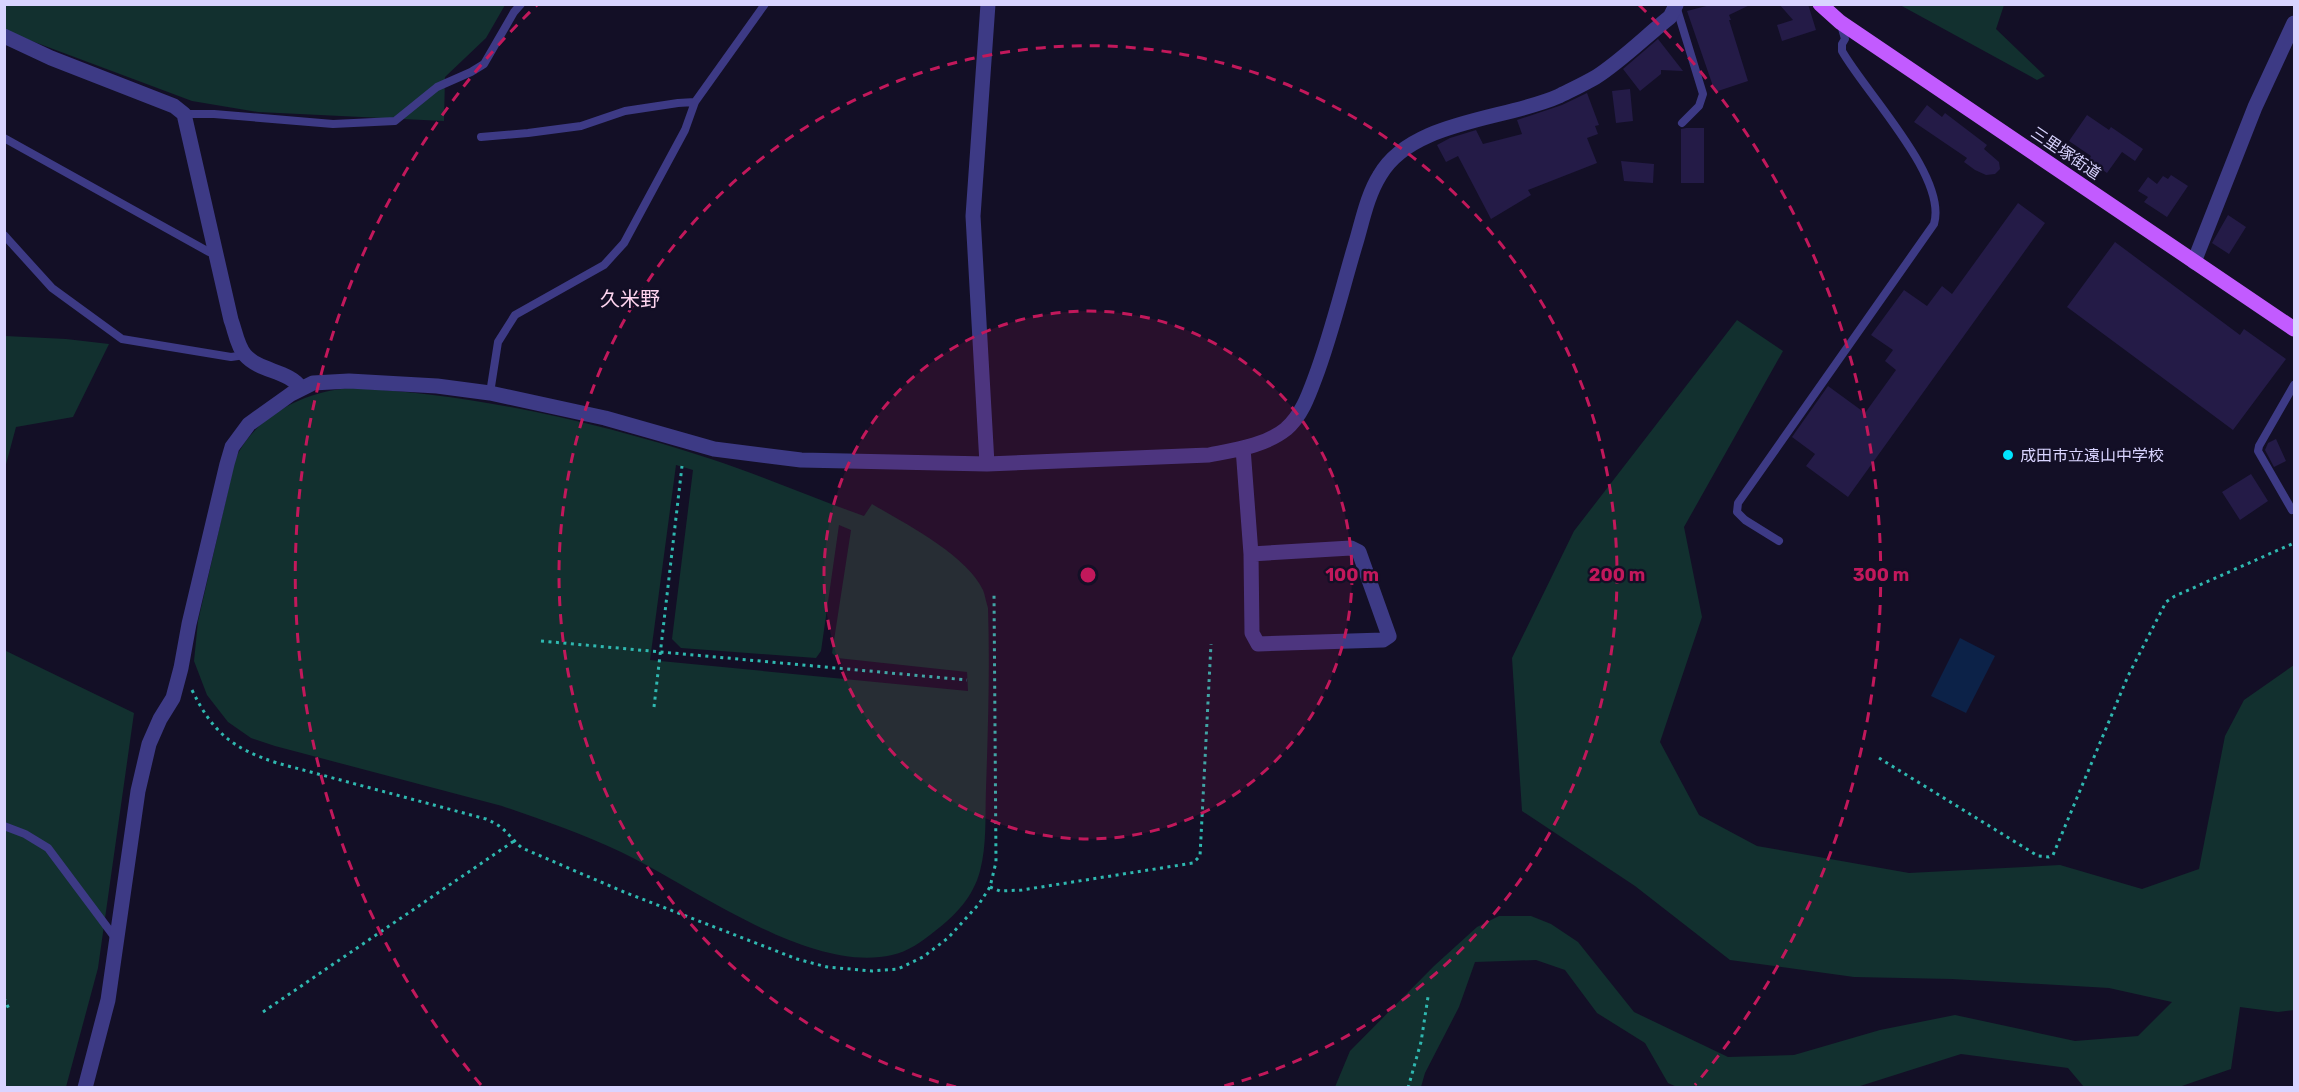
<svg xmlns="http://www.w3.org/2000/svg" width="2299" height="1092" viewBox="0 0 2299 1092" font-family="Rubik,'Noto Sans JP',sans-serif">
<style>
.green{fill:#12302f;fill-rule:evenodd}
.water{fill:#0c2248}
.building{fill:#241b47}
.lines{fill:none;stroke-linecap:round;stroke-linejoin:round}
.path{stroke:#2fb8b0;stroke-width:3;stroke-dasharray:3 4.5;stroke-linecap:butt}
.service{stroke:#3d3a85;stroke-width:8}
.minor{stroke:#3d3a85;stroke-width:15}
.primary{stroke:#c25bff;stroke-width:15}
.ring{fill:none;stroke:#c2185b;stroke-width:3;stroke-dasharray:10 8}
.poi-dot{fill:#00e5ff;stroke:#130f26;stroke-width:2}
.labels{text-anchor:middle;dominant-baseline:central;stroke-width:4.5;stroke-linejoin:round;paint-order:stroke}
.street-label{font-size:16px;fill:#d9d4ff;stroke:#130f26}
.poi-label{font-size:16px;fill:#d9d4ff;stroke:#130f26;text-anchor:start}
.quarter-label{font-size:20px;fill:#ffd6f0;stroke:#130f26}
.centre{fill:#c2185b;stroke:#130f26;stroke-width:3}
.ring-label{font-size:18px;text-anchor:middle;font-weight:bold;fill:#c2185b;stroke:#130f26;stroke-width:4.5;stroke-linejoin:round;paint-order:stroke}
</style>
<rect width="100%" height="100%" fill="#130f26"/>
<path class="green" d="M 4,5 L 505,5 L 486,38 L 445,77 L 444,121 L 258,112 L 192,101 L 5,31 Z
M 1900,5 L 2004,5 L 1996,29 L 2045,76 L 2037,80 Z
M 1737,320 L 1783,351 L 1684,527 L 1702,617 L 1660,742 L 1699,815 L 1757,846 L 1909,873 L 2060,865 L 2142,889 L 2199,869 L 2225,736 L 2244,700 L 2294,665 L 2294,1010 L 2278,1012 L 2240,1007 L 2231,1069 L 2179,1087 L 2084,1087 L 2068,1068 L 1961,1054 L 1857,1087 L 1677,1087 L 1668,1083 L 1645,1043 L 1597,1013 L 1565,970 L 1536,960 L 1475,962 L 1459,1007 L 1425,1073 L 1421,1087 L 1335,1087 L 1350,1051 L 1434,966 L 1477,927 L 1499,916 L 1531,916 L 1551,924 L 1578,942 L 1634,1012 L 1728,1057 L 1794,1055 L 1880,1030 L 1955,1015 L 2075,1041 L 2138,1036 L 2172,1002 L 2109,988 L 1952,979 L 1854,977 L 1730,960 L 1635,886 L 1522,811 L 1512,658 L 1574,531 Z
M 5,336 L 66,339 L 109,344 L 73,417 L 16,427 L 5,468 Z
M 351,388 C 474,394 594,421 711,459 C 763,476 813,498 864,516 L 872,504 C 904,523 967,555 983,590 C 985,595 986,602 988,608 C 990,668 988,729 986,789 C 985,816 987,845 980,871 C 973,897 956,915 935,931 C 923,941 907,952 892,955 C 809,974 694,887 621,852 C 583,834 542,820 502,806 L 275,746 L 251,738 L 228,722 L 207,695 L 194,661 L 198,621 L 235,460 C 254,416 305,391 351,388 ZM 676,465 L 693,470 L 672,639 L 681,648 L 816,658 L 821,651 L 839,525 L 851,530 L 832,653 L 837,658 L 967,672 L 968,691 L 650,660 Z
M 4,650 L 134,713 L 98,968 L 66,1087 L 5,1087 Z"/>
<path class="water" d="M 1960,638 L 1995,656 L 1966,713 L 1931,696 Z"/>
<path class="building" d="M 1714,4 L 1752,4 L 1729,15 L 1731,20 L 1729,20 L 1748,81 L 1715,92 L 1687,11 Z
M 1779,4 L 1808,4 L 1816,30 L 1782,41 L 1777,25 L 1793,20 Z
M 1658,39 L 1683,71 L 1661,70 L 1661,74 L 1640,91 L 1623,69 Z
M 1630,89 L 1633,121 L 1616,123 L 1612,91 Z
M 1587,93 L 1599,125 L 1595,126 L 1598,134 L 1587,138 L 1597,163 L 1528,190 L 1531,195 L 1491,219 L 1458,156 L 1446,162 L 1437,145 L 1450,138 L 1476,130 L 1483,144 L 1522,134 L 1517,120 L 1562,105 Z
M 1927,105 L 1942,117 L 1945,113 L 1987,145 L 1984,149 L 1999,162 L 2000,169 L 1995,174 L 1986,175 L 1975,170 L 1964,162 L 1967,158 L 1914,122 Z
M 2087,115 L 2109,130 L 2111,127 L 2143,149 L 2135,161 L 2122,152 L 2107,173 L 2089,160 L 2091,156 L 2069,141 Z
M 1686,128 L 1704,128 L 1704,183 L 1681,183 L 1681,129 Z
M 1621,161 L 1654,164 L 1653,183 L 1624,181 Z
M 2171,175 L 2188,186 L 2167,217 L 2144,202 L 2148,197 L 2138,191 L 2148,177 L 2157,184 L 2163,176 L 2168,179 Z
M 2018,203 L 2045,223 L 1848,497 L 1806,466 L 1815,454 L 1792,437 L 1828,386 L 1865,413 L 1896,370 L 1885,361 L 1893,350 L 1871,335 L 1904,290 L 1927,306 L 1942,286 L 1952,294 Z
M 2228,215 L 2246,227 L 2229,254 L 2212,243 Z
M 2115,242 L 2240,335 L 2244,329 L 2286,359 L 2233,430 L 2067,307 Z
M 2276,439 L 2286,461 L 2274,467 L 2265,450 L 2268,443 Z
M 2251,474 L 2268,501 L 2240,520 L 2222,492 Z"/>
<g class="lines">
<path class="path" d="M 541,641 L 967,680
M 192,690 C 213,733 232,748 277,763 L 486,819 C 507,828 506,834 522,848 L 624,892 L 797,959 L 827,967 L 872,971 L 898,969 L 923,957 L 948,938 L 979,904 L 990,887 L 996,862 L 994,593
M 654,707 L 682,466
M 1879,758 L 2038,856 L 2049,857 L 2053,855 L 2128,676 L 2166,602 L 2175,596 L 2294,543
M 990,887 L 1000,891 L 1022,890 L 1193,863 L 1200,856 L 1211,644
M 4,998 L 9,1009
M 263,1012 L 514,841
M 1408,1088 L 1421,1042 L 1428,997"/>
<path class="service" d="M 1676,6 L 1703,94 L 1699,106 L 1682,123
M 184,114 L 214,114 L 333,124 L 395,121 L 437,87 L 471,72 L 484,64 L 514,12 L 521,4
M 481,137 L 528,133 L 581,126 L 625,111 L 678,103 L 695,102
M 4,138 L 209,252 L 217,253
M 4,235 L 52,288 L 122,339 L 231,357 L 245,355
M 490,393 L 498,342 L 515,315 L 604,265 L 624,243 L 685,130 L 695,102 L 765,4
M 2292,510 L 2258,451 L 2259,446 L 2294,385
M 1779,541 L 1745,520 L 1737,512 L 1738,503 L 1934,224 C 1948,177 1865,92 1842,51 L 1842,44 L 1845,39 L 1841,25
M 4,826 L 25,834 L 48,848 L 116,939"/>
<path class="minor" d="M 4,36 L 51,58 L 174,106 L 184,114 L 231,320 C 235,330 237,346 245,355 C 260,372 288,370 301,388
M 2194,262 L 2255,107 L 2294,23
M 1243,448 L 1251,554 L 1252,633 L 1258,644 L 1383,640 L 1389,636 L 1359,552 L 1351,548 L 1251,554
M 987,464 L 973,216 L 988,4
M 85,1088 L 108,1000 L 138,791 L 149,744 L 160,719 L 173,698 L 181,668 L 189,624 L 227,464 L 232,447 L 249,424 L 291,394 L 313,383 L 349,381 L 437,386 L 490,393 L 605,418 L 714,449 L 801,460 L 987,464 L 1209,455 C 1234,450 1265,446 1286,429 C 1301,416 1308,397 1315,378 C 1332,333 1343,285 1357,239 C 1363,218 1368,194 1380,175 C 1412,120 1506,120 1559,96 C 1571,90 1584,84 1596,77 C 1621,61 1646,36 1670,17 L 1676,5"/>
<path class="primary" d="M 1820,4 L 1840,22 L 2294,329"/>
</g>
<circle cx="1088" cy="575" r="264" fill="#c2185b" fill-opacity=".12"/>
<g class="ring">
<circle cx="1088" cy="575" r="264"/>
<path d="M956 1087A529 529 0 1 1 1220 1087"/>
<path d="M481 1085A793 793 0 0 1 537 5M1639 5A793 793 0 0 1 1695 1085"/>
</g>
<circle class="poi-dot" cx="2008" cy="455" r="6"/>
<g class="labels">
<g class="street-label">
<text transform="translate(2066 153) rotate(34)">三里塚街道</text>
</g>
<g class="poi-label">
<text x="2020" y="455">成田市立遠山中学校</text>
</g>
<g class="quarter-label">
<text x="630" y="299">久米野</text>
</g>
</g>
<circle cx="1088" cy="575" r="9" class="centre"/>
<g class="ring-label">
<text x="1352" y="581">100 m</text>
<text x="1617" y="581">200 m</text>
<text x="1881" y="581">300 m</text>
</g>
<rect width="2299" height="1092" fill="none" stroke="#d9d4ff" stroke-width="12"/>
</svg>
